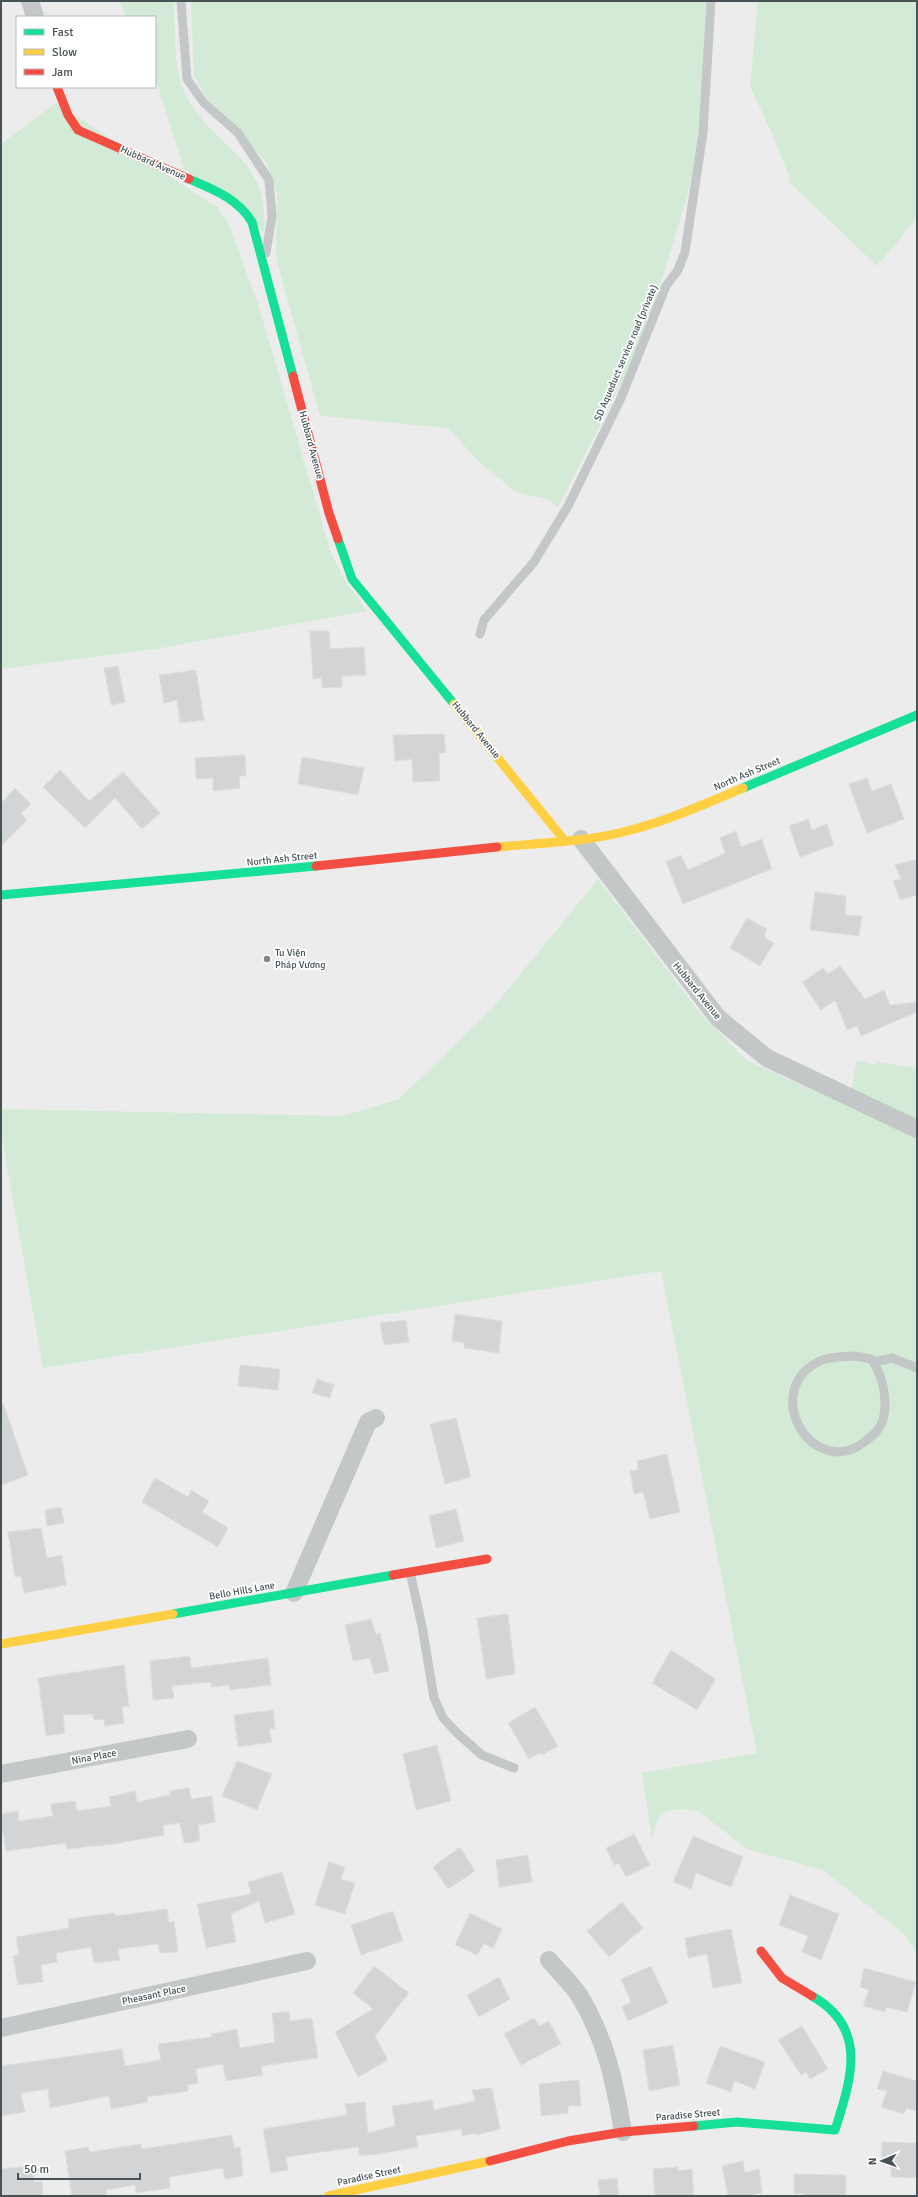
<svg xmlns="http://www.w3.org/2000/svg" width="918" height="2197" viewBox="0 0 918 2197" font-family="Signika,sans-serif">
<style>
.green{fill:#d3ead6}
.building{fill:#d3d4d5;stroke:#dededf}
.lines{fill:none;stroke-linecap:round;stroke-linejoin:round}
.lane{stroke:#c4c7c7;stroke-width:9}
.street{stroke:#c4c7c7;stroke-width:18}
.fast{stroke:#16e098;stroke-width:9}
.slow{stroke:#ffcf43;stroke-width:9}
.jam{stroke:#f24e42;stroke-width:9}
.poi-dot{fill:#80888a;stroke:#fff;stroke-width:1.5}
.labels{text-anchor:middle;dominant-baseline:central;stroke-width:3.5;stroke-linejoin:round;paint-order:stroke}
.street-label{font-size:10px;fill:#465256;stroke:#fff}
.poi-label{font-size:10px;fill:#465256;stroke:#fff;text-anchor:start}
</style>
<rect width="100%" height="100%" fill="#edecec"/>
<path class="green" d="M 119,1 L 174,1 C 176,32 172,69 187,97 C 216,152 270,155 264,232 L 184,169 L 155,77 L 155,17 L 127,17 Z
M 191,1 L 706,1 L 702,98 L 697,150 L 687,197 L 654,305 L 630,366 L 558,507 L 549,500 L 516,492 L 479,462 L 448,428 L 320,416 L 276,258 L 277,193 L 267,163 L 207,98 L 194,77 Z
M 758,1 L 917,1 L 917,218 L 877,266 L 789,182 L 789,176 L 771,131 L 750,87 Z
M 56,103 L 217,207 L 228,222 L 259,307 L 330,550 L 344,579 L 367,611 L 156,649 L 1,669 L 1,144 Z
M 598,879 L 699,1012 L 746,1060 L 917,1138 L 917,1953 L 905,1935 L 823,1870 L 747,1849 L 698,1811 L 683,1809 L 666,1811 L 658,1818 L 652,1839 L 642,1773 L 757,1753 L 661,1271 L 43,1368 L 1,1133 L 1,1109 L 343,1116 L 399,1099 L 493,1008 Z
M 857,1060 L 876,1065 L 878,1062 L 917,1068 L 917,1119 L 851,1091 Z"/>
<path class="building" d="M 310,631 L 329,631 L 330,649 L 364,647 L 366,675 L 342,676 L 342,687 L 322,688 L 321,678 L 313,679 Z
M 118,666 L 125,702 L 111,705 L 104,668 Z
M 196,670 L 204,720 L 180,723 L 177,700 L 164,703 L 159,675 Z
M 444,734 L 446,753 L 439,753 L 440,781 L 413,782 L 412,759 L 395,761 L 393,735 Z
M 245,755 L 246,776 L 239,776 L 240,788 L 213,791 L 213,778 L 196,779 L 195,758 Z
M 302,757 L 364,768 L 358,795 L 298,784 Z
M 60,770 L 89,801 L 123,772 L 160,813 L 142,829 L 115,798 L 85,828 L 43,787 Z
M 867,778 L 872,791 L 891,784 L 904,819 L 867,833 L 849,784 Z
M 15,788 L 31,804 L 21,813 L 27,820 L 1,846 L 1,803 Z
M 808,819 L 812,830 L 827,824 L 834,845 L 800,857 L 789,826 Z
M 736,831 L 741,847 L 762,839 L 772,869 L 683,904 L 666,862 L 681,855 L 688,870 L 725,853 L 720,838 Z
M 917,859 L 917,895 L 900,900 L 893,881 L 901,879 L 895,865 Z
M 815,892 L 846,896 L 845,915 L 862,916 L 859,936 L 810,930 Z
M 747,918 L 767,929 L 764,937 L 774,943 L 760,966 L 730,948 Z
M 840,966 L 865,999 L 884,990 L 890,1005 L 917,1002 L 917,1012 L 861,1036 L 857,1026 L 847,1030 L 835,1000 L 821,1010 L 802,982 L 823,968 L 828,974 Z
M 455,1314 L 502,1321 L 499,1353 L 464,1348 L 465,1343 L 452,1341 Z
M 406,1320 L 409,1342 L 384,1345 L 380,1323 Z
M 240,1365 L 280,1369 L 278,1390 L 238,1386 Z
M 317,1379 L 334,1385 L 330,1398 L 312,1393 Z
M 1,1403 L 3,1403 L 28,1475 L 1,1485 Z
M 456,1418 L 471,1477 L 445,1484 L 430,1424 Z
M 667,1454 L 680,1512 L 650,1519 L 643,1492 L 634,1494 L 630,1471 L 638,1470 L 637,1461 Z
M 155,1478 L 188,1497 L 191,1490 L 209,1501 L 202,1512 L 228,1528 L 218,1547 L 142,1502 Z
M 61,1507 L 64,1523 L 47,1526 L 45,1510 Z
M 456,1509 L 464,1541 L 436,1548 L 429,1516 Z
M 41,1528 L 47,1558 L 62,1555 L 66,1585 L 24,1593 L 21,1576 L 15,1577 L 8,1532 Z
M 508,1614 L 515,1674 L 486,1679 L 477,1618 Z
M 371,1619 L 376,1635 L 380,1633 L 389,1671 L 374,1674 L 370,1658 L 353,1661 L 345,1625 Z
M 671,1650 L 716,1679 L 697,1710 L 652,1683 Z
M 190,1656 L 191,1668 L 268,1658 L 271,1685 L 230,1690 L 228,1685 L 211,1687 L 211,1682 L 172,1686 L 174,1698 L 153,1700 L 150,1661 Z
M 124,1665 L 129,1706 L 122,1707 L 124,1723 L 105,1726 L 104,1719 L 94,1720 L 93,1714 L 63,1715 L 65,1733 L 46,1736 L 38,1678 Z
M 535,1707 L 558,1746 L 542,1755 L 539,1753 L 529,1759 L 508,1723 Z
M 273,1710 L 275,1729 L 269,1729 L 272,1742 L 238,1747 L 234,1715 Z
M 437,1745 L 451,1801 L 416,1810 L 403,1754 Z
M 237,1761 L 272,1774 L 257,1810 L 222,1796 Z
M 189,1788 L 191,1799 L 212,1796 L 215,1822 L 198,1825 L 200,1841 L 184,1843 L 180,1823 L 163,1825 L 164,1835 L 114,1844 L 67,1849 L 66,1843 L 6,1851 L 3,1833 L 1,1833 L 1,1814 L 18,1811 L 19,1821 L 53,1816 L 51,1804 L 75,1801 L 77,1811 L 111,1806 L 109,1797 L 135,1791 L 137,1802 L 170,1795 L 170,1791 Z
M 634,1834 L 650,1865 L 626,1877 L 619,1863 L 614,1865 L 606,1848 Z
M 693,1836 L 743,1857 L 731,1887 L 696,1873 L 691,1889 L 673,1882 Z
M 460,1847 L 475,1871 L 448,1889 L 433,1867 Z
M 528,1855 L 532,1882 L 499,1887 L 496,1860 Z
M 329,1862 L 345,1867 L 341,1879 L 355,1883 L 345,1914 L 315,1905 Z
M 282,1872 L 295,1914 L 265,1923 L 259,1901 L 231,1914 L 236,1942 L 206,1948 L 197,1904 L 251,1894 L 248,1882 Z
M 790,1895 L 839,1914 L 821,1960 L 802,1952 L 808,1936 L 779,1925 Z
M 622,1902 L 643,1928 L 609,1957 L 587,1931 Z
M 167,1909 L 169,1923 L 174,1921 L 178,1952 L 160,1953 L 158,1944 L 118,1949 L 120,1960 L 94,1963 L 91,1947 L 56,1953 L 57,1962 L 41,1965 L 43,1982 L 18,1985 L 13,1956 L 19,1955 L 16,1937 L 69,1928 L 68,1919 L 114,1913 L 115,1916 Z
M 393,1911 L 403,1941 L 361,1955 L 351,1925 Z
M 470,1913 L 502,1929 L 493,1948 L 484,1944 L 477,1955 L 455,1945 Z
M 731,1929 L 742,1983 L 713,1988 L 707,1954 L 688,1958 L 685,1938 Z
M 374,1966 L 409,1993 L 375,2036 L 388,2060 L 358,2077 L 335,2032 L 373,2009 L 353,1993 Z
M 651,1966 L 668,2003 L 628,2021 L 622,2007 L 631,2002 L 621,1979 Z
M 864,1968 L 916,1982 L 907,2012 L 886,2007 L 885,2012 L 863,2006 L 869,1990 L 860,1987 Z
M 499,1977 L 510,1999 L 479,2017 L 467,1995 Z
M 289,2012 L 290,2021 L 312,2018 L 318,2058 L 261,2066 L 263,2075 L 226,2081 L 223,2064 L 196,2069 L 198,2083 L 188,2085 L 188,2091 L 147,2097 L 148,2102 L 111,2109 L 109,2096 L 50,2108 L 48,2089 L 21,2093 L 25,2112 L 1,2116 L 1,2066 L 122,2049 L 125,2066 L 161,2060 L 158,2044 L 212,2037 L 211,2034 L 237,2029 L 240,2048 L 275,2042 L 272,2013 Z
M 534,2018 L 539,2026 L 549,2021 L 561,2044 L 521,2065 L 504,2034 Z
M 802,2026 L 828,2069 L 810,2079 L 806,2072 L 801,2075 L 778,2040 Z
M 673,2045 L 680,2085 L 649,2091 L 643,2050 Z
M 720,2046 L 765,2062 L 755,2089 L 734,2081 L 731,2092 L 706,2083 Z
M 883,2071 L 917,2081 L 917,2111 L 906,2108 L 904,2114 L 881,2107 L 887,2091 L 877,2089 Z
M 579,2080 L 581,2106 L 568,2106 L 568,2113 L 541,2116 L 539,2084 Z
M 492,2088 L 500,2129 L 476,2135 L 476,2133 L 463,2136 L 461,2129 L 416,2136 L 418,2147 L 378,2154 L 360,2156 L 358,2147 L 286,2157 L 288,2170 L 271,2173 L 263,2129 L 347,2115 L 345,2104 L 365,2102 L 368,2133 L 395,2126 L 392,2106 L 432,2100 L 434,2110 L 475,2101 L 472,2090 Z
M 232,2135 L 234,2148 L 240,2147 L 243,2176 L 225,2179 L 223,2168 L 169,2177 L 170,2188 L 136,2193 L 135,2185 L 106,2190 L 107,2196 L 72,2196 L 65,2151 L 88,2147 L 90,2152 L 141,2144 L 142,2149 Z
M 882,2142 L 917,2143 L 917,2178 L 891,2177 L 891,2162 L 881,2163 Z
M 743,2161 L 745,2172 L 759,2169 L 762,2193 L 754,2194 L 754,2196 L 728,2196 L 722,2166 Z
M 32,2166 L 34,2182 L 42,2181 L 43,2196 L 1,2196 L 1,2169 Z
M 678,2167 L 678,2171 L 692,2169 L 694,2196 L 655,2196 L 653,2169 Z
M 794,2174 L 846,2175 L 846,2196 L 803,2196 L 803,2193 L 794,2194 Z
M 617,2178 L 619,2196 L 600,2196 L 598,2180 Z"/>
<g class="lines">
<path class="lane" d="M 181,1 L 187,79 L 204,103 L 238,133 L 269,180 L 272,216 L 266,253
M 480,634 L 484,620 L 534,562 L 568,506 L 621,398 L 666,286 L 678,270 L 685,252 L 703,133 L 711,1
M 856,1356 L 871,1359 C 883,1374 888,1401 883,1420 C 880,1430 871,1437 863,1443 C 812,1480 759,1390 820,1361 C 831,1356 845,1357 856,1356 Z
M 874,1362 L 892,1358 L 917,1368
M 410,1572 L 422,1626 L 434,1698 L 443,1718 L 458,1734 L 482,1755 L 514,1768"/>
<path class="street" d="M 30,1 L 35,17
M 581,839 L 718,1018 L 767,1058 L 917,1129
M 294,1593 L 368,1422 L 376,1418
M 1,1774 L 188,1739
M 549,1960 C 559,1972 571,1983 579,1995 C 606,2039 615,2083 623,2132
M 1,2028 L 307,1961"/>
<path class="fast" d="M 189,179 C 214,190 237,198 252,222 L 293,376
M 338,539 L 352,579 L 454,704
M 743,788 L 917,715
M 1,895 L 316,866
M 173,1614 L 393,1575
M 694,2126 L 737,2122 L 835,2130 C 851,2080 869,2028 812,1996"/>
<path class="slow" d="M 454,704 L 565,841
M 497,847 C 541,843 588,842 631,830 C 669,820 707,803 743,788
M 1,1644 L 173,1614
M 328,2196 L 490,2161"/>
<path class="jam" d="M 57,87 L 68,115 L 78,130 L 189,179
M 293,376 L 329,513 L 338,539
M 316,866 L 497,847
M 393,1575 L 487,1559
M 761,1951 L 782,1978 L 812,1996
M 490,2161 L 568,2141 L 623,2132 L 694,2126"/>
</g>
<circle class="poi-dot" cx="267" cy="959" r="4"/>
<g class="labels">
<g class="street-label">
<text transform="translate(153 163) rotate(24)">Hubbard Avenue</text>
<text transform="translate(626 353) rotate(-67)">SD Aqueduct service road (private)</text>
<text transform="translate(311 445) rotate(75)">Hubbard Avenue</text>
<text transform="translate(476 730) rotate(51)">Hubbard Avenue</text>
<text transform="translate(747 774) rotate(-23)">North Ash Street</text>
<text transform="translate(282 859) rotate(-6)">North Ash Street</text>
<text transform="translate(697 991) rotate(51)">Hubbard Avenue</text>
<text transform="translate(242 1591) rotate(-10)">Bello Hills Lane</text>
<text transform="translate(94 1757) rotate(-11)">Nina Place</text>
<text transform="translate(154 1995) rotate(-12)">Pheasant Place</text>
<text transform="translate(688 2115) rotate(-5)">Paradise Street</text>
<text transform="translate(369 2176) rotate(-12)">Paradise Street</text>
</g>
<g class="poi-label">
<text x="275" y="953">Tu Viện<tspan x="275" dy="12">Pháp Vương</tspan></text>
</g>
</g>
<rect width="918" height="2197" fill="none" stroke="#465256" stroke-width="4"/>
<rect x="16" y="16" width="140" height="72" fill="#ffffff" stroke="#b5babb"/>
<rect x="24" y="29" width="20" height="6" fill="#16e098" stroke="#b5babb"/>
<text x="52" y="36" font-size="12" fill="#465256">Fast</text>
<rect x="24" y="49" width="20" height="6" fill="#ffcf43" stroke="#b5babb"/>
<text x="52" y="56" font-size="12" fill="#465256">Slow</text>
<rect x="24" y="69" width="20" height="6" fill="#f24e42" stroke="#b5babb"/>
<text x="52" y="76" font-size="12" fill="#465256">Jam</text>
<g transform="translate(882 2161) rotate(268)" stroke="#ffffff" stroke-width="3" paint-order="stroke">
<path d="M0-3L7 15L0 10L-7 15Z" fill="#465256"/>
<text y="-6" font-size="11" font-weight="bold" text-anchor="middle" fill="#465256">N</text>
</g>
<path d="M18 2173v6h122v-6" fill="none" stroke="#465256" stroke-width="2"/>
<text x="24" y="2173" font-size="12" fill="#465256" stroke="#ffffff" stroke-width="3" paint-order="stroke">50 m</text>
</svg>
